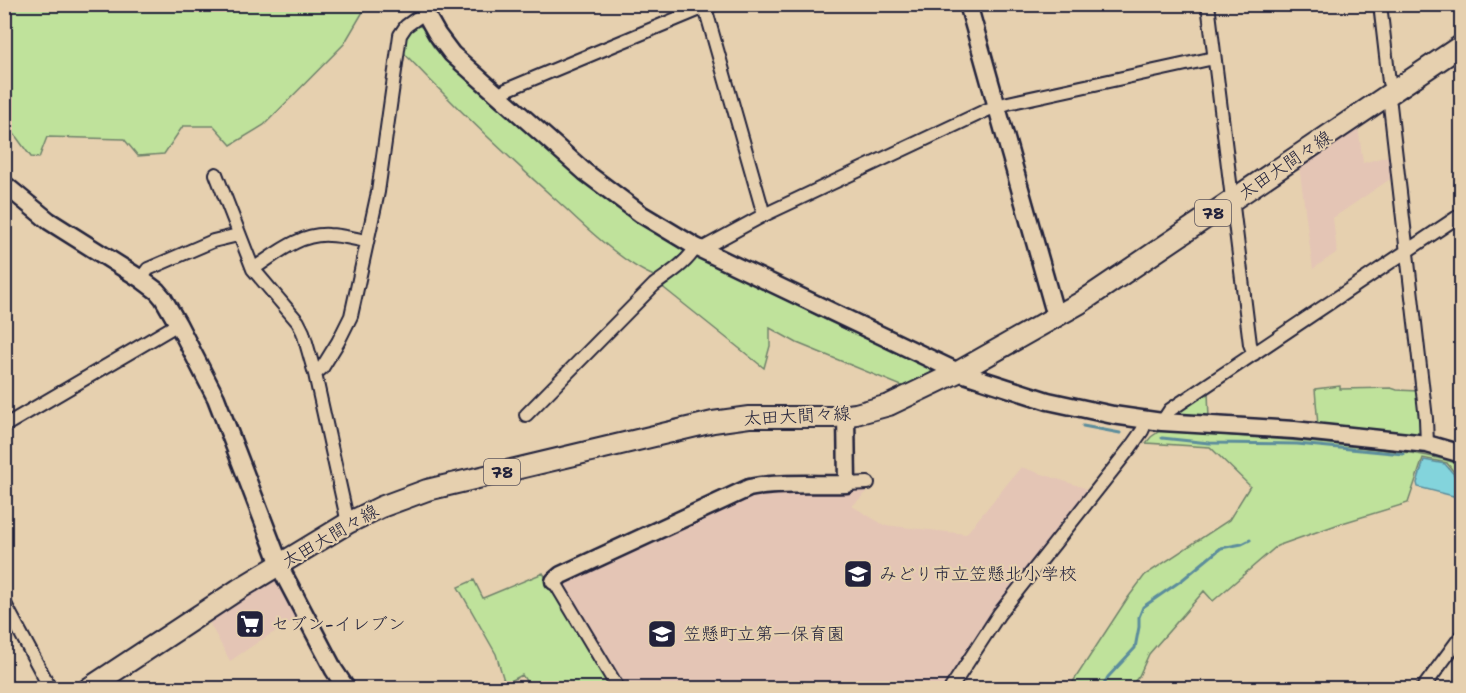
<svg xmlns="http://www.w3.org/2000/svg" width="1466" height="693" viewBox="0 0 1466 693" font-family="'Shantell Sans','Klee One',sans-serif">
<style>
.built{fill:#e4c5b5}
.green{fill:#bfe29b;stroke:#70826b;stroke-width:1.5}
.water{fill:#83d4dc;stroke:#5c8d9c;stroke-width:1.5}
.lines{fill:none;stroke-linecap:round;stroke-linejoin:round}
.stream{stroke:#5c8d9c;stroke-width:3}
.street-casing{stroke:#22223b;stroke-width:16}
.secondary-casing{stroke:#22223b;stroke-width:21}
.primary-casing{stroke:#22223b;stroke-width:24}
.street{stroke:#e6d0af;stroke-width:12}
.secondary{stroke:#e6d0af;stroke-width:16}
.primary{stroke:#e6d0af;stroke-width:20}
.labels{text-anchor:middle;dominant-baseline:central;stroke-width:4.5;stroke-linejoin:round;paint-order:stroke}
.shield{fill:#e6d0af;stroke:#5d565e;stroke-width:1.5}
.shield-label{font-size:16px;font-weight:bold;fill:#22223b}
.street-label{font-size:18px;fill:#22223b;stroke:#e6d0af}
.poi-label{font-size:18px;fill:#22223b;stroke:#e6d0af;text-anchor:start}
</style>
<rect width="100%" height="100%" fill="#e6d0af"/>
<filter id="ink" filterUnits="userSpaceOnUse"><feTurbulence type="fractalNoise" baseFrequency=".0167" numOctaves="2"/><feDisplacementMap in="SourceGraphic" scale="12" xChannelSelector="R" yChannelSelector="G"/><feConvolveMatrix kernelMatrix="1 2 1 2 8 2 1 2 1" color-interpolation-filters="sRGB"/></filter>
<g filter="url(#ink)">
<path class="built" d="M 1358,126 L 1363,163 L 1391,155 L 1393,177 L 1333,218 L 1337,252 L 1313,269 L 1299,166 Z
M 1021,467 L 1085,488 L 1087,491 L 990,614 L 942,688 L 626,688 L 563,586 L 565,582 L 756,494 L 865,490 L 867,492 L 852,506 L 884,525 L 966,534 Z
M 273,576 L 279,579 L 299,618 L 261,640 L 230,661 L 210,624 L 212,617 Z"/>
<path class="green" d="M 5,4 L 367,4 L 367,5 L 344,44 L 264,125 L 231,145 L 214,126 L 183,126 L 164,154 L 138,156 L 124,139 L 47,137 L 39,158 L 31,157 L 9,127 L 5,131 Z
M 415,25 L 422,27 L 433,46 L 447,62 C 523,128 597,200 685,251 L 657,277 C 629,268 587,229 565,208 C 509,158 454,106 402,51 L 406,33 Z
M 696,258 L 701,258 L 828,321 L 931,368 L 931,379 L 909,389 L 797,343 L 770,328 L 770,346 L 764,368 L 660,285 L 675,277 Z
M 1340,386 L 1340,389 L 1391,388 L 1397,390 L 1419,391 L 1424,434 L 1419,438 L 1318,426 L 1315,389 Z
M 1208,391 L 1209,419 L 1174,416 L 1174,414 Z
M 1161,430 C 1226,436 1292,439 1358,447 C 1393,451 1428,453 1461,465 L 1461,476 L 1457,476 L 1447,463 L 1423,458 L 1408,503 L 1339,524 L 1277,546 L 1213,601 L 1204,591 L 1149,654 L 1139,676 L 1129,688 L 1069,688 L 1127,599 L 1145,575 L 1229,520 L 1250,486 L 1210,447 L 1146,443 L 1151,437 Z
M 543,573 L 609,682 L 607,686 L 601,688 L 531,688 L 522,675 L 505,684 L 496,654 L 458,587 L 474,580 L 483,598 Z"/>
<path class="water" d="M 1424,460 L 1445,464 L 1456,477 L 1461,477 L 1461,498 L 1418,487 L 1417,483 Z"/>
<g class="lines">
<path class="stream" d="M 1083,426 L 1120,433
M 1162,438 L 1209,443 L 1297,444 L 1403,454
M 1102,688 L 1108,677 L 1135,648 L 1139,627 L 1139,617 L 1143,607 L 1182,580 L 1221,548 L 1242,544 L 1250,540"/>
<g class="street-casing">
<path id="street" d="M 704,4 L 764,215
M 1208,4 L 1250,344 L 1254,354
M 1380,4 L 1389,82 L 1393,92
M 499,96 L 506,90 L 705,7 L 715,4
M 1387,96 L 1390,105 L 1426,419 L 1427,444
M 216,174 L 253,269 L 298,322 L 303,332 L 315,374 L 348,523
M 704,249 L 707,246 L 764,215 L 987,110 L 1008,103 L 1214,58
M 253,269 C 276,254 300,233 329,235 C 341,235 354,239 366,241
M 141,279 L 148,269 L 213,241 L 238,235
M 315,374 L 322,368 L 338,342 L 351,316 L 378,192 L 400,35 L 406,26 L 424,13
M 526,415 L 654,285 C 670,273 686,264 696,247
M 1162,422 L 1170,410 L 1462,214
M 4,426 L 178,324
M 847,484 L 868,483
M 554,581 L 618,688
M 4,602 L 50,688
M 951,688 L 999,614 L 1130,448 L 1142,431 L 1147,420
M 1423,688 L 1462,635"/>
</g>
<g class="secondary-casing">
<path id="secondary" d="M 420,4 L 437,34 L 452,54 L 585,172 L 641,214 L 696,247 L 958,372 L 1048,401 L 1113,415 L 1162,422 L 1294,430 L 1427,444 L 1462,454
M 968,4 L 1053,306 L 1058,317
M 4,184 L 49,221 L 141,279 L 157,291 L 163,298 L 178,324 L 216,398 L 284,575 L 334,670 L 346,688
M 554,581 L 561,575 L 749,488 C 777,482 817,485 847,484 L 846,416"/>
</g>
<g class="primary-casing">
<path id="primary" d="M 89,688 L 239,589 L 348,523 L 381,507 L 427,490 L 713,422 L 749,417 L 834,417 L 856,414 L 889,405 L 958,372 L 1080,303 L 1462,45"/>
</g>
<use href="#street" class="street"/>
<use href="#secondary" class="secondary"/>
<use href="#primary" class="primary"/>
</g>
</g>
<defs>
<g id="school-square" transform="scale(1.5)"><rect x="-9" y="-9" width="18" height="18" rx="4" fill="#22223b" stroke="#e6d0af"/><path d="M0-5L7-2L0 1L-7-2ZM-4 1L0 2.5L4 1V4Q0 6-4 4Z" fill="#fff"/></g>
<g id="supermarket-square" transform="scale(1.5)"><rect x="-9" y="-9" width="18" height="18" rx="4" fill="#22223b" stroke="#e6d0af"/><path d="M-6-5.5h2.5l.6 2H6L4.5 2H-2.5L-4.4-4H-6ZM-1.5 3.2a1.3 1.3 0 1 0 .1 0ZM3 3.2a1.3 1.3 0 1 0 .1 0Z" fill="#fff"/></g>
</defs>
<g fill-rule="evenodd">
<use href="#school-square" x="858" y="574"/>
<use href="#supermarket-square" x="250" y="624"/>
<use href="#school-square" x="662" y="634"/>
</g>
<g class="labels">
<g class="shield">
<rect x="1195" y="200" width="36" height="26" rx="4.5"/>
<rect x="484" y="459" width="36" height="26" rx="4.5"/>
</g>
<g class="shield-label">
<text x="1213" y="213">78</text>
<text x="502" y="472">78</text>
</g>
<g class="street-label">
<text transform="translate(1285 165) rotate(-34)">太田大間々線</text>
<text transform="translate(797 416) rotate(-3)">太田大間々線</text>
<text transform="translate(330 536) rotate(-30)">太田大間々線</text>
</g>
<g class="poi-label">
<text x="879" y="574">みどり市立笠懸北小学校</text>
<text x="271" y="624">セブン-イレブン</text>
<text x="683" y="634">笠懸町立第一保育園</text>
</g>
</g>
<rect width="1466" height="693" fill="none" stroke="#e6d0af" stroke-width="24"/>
<rect x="12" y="12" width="1442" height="669" fill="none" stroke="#22223b" stroke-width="2" filter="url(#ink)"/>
</svg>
